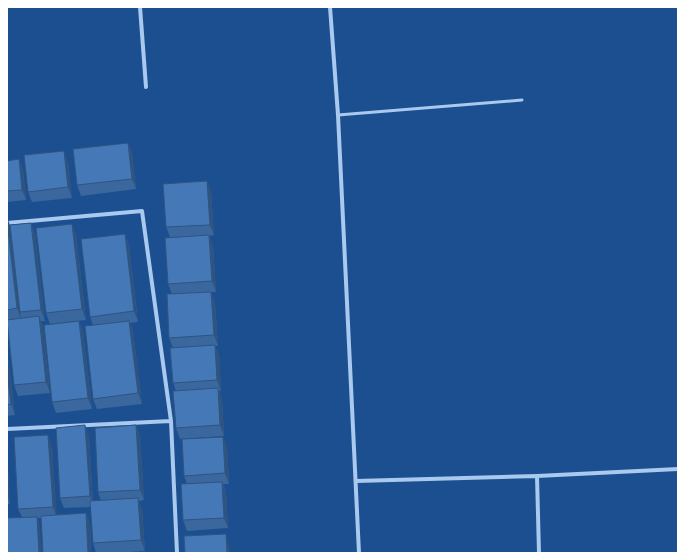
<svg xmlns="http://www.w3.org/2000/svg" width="685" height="560" viewBox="0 0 685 560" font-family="'Alegreya Sans',sans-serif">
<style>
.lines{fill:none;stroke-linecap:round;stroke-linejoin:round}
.lane{stroke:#a9c9ee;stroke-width:3}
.street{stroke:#a9c9ee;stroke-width:4}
.wall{fill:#3a679d}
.shaded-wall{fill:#305480}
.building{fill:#4478b7;stroke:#305480}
</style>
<rect width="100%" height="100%" fill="#1b4f8f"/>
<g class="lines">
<path class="lane" d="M 338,115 L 522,100"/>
<path class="street" d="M 140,7 L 146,87
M 330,7 L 338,115 L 359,553
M 7,223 L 142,211 L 171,421 L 177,553
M 7,429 L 171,421
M 537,476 L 539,553
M 356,481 L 537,476 L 678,469"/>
</g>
<path class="wall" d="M 128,143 L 132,153 L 136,189 L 81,196 L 77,185 Z
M 19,159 L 23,170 L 26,200 L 7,202 L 7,161 Z
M 68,162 L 72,198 L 32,202 L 28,192 Z
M 211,191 L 214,235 L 209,236 L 213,246 L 216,292 L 203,292 L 211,292 L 215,303 L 218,346 L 215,346 L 219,355 L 221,391 L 219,391 L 222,399 L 224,436 L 180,439 L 176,428 L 176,391 L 173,383 L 173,348 L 169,338 L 172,294 L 168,284 L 170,237 L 166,227 Z
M 7,217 L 10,226 L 31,223 L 35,234 L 45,321 L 41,321 L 43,327 L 50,393 L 18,396 L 14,385 L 7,324 Z
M 76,234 L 86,320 L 50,324 L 46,313 Z
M 125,234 L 129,245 L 138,322 L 130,323 L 133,331 L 142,404 L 97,409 L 93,399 L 93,325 L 90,317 Z
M 79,321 L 83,332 L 92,409 L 56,413 L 52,402 Z
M 7,349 L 15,415 L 7,416 Z
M 136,425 L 140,436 L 144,500 L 139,501 L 142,509 L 145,551 L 115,553 L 96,553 L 93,543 L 91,507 L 64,508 L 60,498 L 89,436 L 93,501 L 101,501 L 98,492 Z
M 52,446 L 56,515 L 86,513 L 90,524 L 91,553 L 43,553 L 41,518 L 37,518 L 40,527 L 22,517 L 18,509 Z
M 227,447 L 229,484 L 223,484 L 226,493 L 228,528 L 187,531 L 183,520 L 187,484 L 184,476 Z
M 7,449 L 10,504 L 7,504 Z"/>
<path class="shaded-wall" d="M 128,143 L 132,153 L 136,189 L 132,179 Z
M 64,151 L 68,162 L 72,198 L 68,187 Z
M 19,159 L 23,170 L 26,200 L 22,190 Z
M 207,181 L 211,191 L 214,235 L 210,225 Z
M 7,217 L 10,226 L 21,319 L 17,308 Z
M 31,223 L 35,234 L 45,321 L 41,310 Z
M 72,224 L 76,234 L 86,320 L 82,309 Z
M 125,234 L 129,245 L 138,322 L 134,311 Z
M 209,235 L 213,246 L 216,292 L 212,281 Z
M 211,292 L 215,303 L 218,346 L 214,335 Z
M 39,316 L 43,327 L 50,393 L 46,382 Z
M 79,321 L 83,332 L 92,409 L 88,398 Z
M 129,321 L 133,331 L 142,404 L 138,393 Z
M 215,345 L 219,355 L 221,391 L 217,380 Z
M 7,349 L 15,415 L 11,404 L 7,373 Z
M 218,388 L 222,399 L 224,436 L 220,425 Z
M 85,425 L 89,436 L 93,507 L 90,496 Z
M 136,425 L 140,436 L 144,500 L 140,490 Z
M 48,435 L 52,446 L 57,517 L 53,507 Z
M 223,437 L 227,447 L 229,484 L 225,473 Z
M 7,449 L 7,450 L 10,504 L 7,494 Z
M 222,482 L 226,493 L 228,528 L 224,518 Z
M 138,498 L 142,509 L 145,551 L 141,540 Z
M 86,513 L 90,524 L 91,553 L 88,553 Z
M 37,517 L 40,527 L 42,553 L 39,553 Z
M 226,534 L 229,545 L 230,553 L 227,553 Z"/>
<path class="building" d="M 128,143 L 132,179 L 77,185 L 73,149 Z
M 64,151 L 68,187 L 28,192 L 24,155 Z
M 19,159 L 22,190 L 7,191 L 7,161 Z
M 207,181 L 210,225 L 166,227 L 163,184 Z
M 7,221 L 17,308 L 7,310 Z
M 31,223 L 41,310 L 20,312 L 10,225 Z
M 72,224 L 82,309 L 46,313 L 36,228 Z
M 125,234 L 134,311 L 90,317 L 81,239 Z
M 209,235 L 212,281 L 168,284 L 165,238 Z
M 211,292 L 214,335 L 169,338 L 167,294 Z
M 39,316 L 46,382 L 14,385 L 7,320 Z
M 79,321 L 88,398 L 52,402 L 44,325 Z
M 129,321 L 138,393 L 93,399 L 85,326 Z
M 215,345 L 217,380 L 173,383 L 170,348 Z
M 7,373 L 11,404 L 7,405 Z
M 218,388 L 220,425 L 176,428 L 173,391 Z
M 85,425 L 90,496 L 60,498 L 56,428 Z
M 136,425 L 140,490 L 98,492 L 95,428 Z
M 48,435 L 53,507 L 18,509 L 14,437 Z
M 223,437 L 225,473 L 184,476 L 182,439 Z
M 222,482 L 224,518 L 183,520 L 181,484 Z
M 138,498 L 141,540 L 93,543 L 90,501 Z
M 86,513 L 88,553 L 43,553 L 41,516 Z
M 37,517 L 39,553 L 7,553 L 7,518 Z
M 226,534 L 227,553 L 185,553 L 184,536 Z"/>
<rect width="685" height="560" fill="none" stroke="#ffffff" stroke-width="16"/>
</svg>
